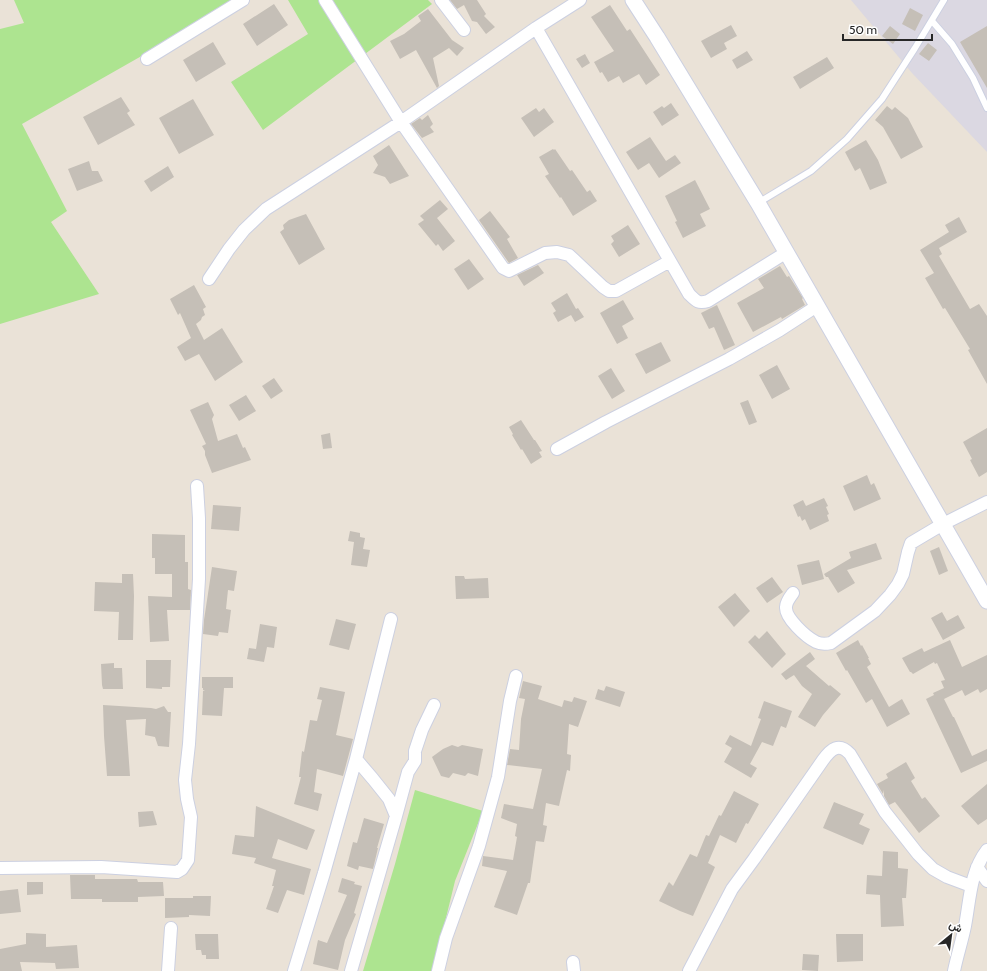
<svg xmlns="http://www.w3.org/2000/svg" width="987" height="971" viewBox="0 0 987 971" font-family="Cabin,Vazirmatn,sans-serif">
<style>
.industrial{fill:#dbd8e2}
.green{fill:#ade490}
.building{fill:#c5bfb7}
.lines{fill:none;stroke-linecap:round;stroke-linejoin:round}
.service-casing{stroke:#ccd0e1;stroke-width:8}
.minor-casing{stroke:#ccd0e1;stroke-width:14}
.tertiary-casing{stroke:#ccd0e1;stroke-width:17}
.service{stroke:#fff;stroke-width:6}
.minor{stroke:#fff;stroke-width:12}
.tertiary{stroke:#fff;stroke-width:15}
</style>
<rect width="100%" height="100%" fill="#eae2d7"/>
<path class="industrial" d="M 851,0 L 987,0 L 987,152 L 912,73 Z"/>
<path class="green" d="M 14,0 L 240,0 L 22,124 L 67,211 L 51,222 L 99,294 L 0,324 L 0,29 L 24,23 Z
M 288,0 L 428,0 L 432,4 L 263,130 L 231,82 L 308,34 Z
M 415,790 L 483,811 L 455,881 L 433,971 L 363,971 L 395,864 Z"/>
<path class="building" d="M 450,0 L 477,0 L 486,14 L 484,16 L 495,27 L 486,34 L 477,22 L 472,21 L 464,5 L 457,9 Z
M 274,4 L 288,25 L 257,46 L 243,24 Z
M 610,5 L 627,31 L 630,29 L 660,75 L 646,85 L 639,74 L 623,83 L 619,76 L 608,82 L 602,72 L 600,73 L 594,62 L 614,51 L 591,17 Z
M 910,8 L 923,15 L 915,31 L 902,24 Z
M 428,9 L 452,40 L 464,48 L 457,56 L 449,48 L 433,58 L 439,86 L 437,88 L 416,50 L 400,59 L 390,41 L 404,34 L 421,21 L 418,16 Z
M 731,25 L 737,36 L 724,43 L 727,49 L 711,58 L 701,41 Z
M 890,26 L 900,34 L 893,44 L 882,36 Z
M 987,26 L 987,88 L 960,42 Z
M 213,42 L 226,64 L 196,82 L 183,60 Z
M 928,43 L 937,50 L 929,61 L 919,54 Z
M 747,51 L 753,60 L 737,69 L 732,60 Z
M 585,54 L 590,63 L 582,68 L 576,59 Z
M 827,57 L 834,68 L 800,89 L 793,77 Z
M 121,97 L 130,111 L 127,113 L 135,125 L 98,145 L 83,117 Z
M 193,99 L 214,135 L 179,154 L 159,118 Z
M 671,103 L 679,115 L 662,126 L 653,112 L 662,106 L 664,108 Z
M 887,106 L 892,110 L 895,107 L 908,118 L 923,147 L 901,159 L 883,127 L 875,120 Z
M 536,108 L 539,112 L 544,108 L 554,122 L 534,137 L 521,118 Z
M 428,115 L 433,124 L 430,127 L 434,132 L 422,138 L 411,124 L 420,118 L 422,120 Z
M 650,137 L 666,161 L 675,155 L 681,163 L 659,178 L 649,163 L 638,170 L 626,152 Z
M 866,140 L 878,160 L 887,183 L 870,190 L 860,168 L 855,171 L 845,152 Z
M 389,145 L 409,176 L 390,184 L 385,177 L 373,173 L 378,165 L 373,156 Z
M 553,149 L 554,150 L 555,149 L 570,171 L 572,170 L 587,192 L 590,190 L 597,201 L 573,216 L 561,197 L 560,198 L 545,176 L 549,174 L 539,157 Z
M 89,161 L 92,171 L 98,171 L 103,181 L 77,191 L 68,169 Z
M 168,166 L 174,177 L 151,192 L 144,181 Z
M 695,180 L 710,209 L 700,214 L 706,226 L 683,238 L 675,222 L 677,221 L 665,196 Z
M 440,200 L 448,209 L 437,218 L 455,241 L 443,251 L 438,244 L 436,246 L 418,224 L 424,220 L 420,216 Z
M 490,211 L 510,237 L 507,239 L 518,258 L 509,263 L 479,220 Z
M 306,214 L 325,249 L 299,265 L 280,232 L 284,229 L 283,225 L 289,220 Z
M 959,217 L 967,232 L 939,248 L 942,254 L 939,256 L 970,309 L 979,304 L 987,316 L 987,384 L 968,350 L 970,349 L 945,308 L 943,309 L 925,278 L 934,273 L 920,250 L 949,232 L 945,225 Z
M 628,225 L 640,244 L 619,257 L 611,244 L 614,241 L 611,236 Z
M 469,259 L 484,279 L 468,290 L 454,269 Z
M 538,265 L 544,273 L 524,286 L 517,275 Z
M 780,266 L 787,277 L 789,276 L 803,298 L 802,299 L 805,305 L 782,319 L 781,317 L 753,332 L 737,303 L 764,288 L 758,279 Z
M 194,285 L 206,307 L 203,309 L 205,315 L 202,317 L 201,320 L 196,324 L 204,340 L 222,328 L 243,362 L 215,381 L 199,354 L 185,361 L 177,347 L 191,338 L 180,313 L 178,315 L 170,299 Z
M 567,293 L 576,309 L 578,308 L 584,317 L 575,322 L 571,315 L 558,322 L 553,313 L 556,311 L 551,303 Z
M 623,300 L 634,319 L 622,326 L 628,338 L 617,344 L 600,313 Z
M 717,305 L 735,345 L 724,350 L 714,327 L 709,329 L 701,313 Z
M 661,342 L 671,361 L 646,374 L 635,354 Z
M 777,365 L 790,389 L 772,399 L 759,375 Z
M 611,368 L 625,391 L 612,399 L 598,376 Z
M 274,378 L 283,391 L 271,399 L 262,386 Z
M 246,395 L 256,411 L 239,421 L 229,405 Z
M 748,400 L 757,422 L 749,425 L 740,403 Z
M 208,402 L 214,415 L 212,419 L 218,441 L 237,434 L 243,448 L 245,447 L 251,460 L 212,473 L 205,455 L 205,451 L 202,446 L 206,444 L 190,410 Z
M 521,420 L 534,440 L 535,440 L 542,451 L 539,452 L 542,457 L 531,464 L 522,449 L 521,450 L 512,435 L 513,434 L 509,427 Z
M 987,428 L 987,472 L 979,477 L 970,460 L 972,459 L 963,442 Z
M 330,433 L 332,448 L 323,449 L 321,435 Z
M 867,475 L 871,485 L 874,483 L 881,499 L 854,511 L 843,486 Z
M 824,498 L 828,506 L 826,507 L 829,514 L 827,515 L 829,521 L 810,530 L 805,519 L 802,521 L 800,516 L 798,517 L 793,505 L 803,500 L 806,506 Z
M 213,505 L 241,507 L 239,531 L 211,529 Z
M 350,531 L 360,533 L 360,537 L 365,538 L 363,549 L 370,550 L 367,567 L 351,565 L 354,542 L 348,541 Z
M 152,534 L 185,535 L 185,562 L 188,562 L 188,589 L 191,590 L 190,610 L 167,610 L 169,641 L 150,642 L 148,596 L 172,597 L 172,574 L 155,574 L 155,558 L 152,558 Z
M 876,543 L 882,559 L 847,570 L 855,583 L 838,593 L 828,577 L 826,577 L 824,574 L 851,558 L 849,552 Z
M 939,547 L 948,571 L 939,575 L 930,551 Z
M 819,560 L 824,579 L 802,585 L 797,565 Z
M 212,567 L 237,571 L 234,591 L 228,590 L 226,609 L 231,610 L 228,633 L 219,632 L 218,636 L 203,634 L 204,620 Z
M 122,574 L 133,574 L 134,596 L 133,640 L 118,640 L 119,612 L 94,611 L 95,582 L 122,583 Z
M 455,576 L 464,576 L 465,579 L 488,578 L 489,598 L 456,599 Z
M 772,577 L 783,592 L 767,603 L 756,588 Z
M 735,593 L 750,611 L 734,627 L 718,607 Z
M 942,612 L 947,621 L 958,615 L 965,628 L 943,640 L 931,618 Z
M 336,619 L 356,624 L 349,650 L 329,645 Z
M 260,624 L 277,627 L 274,648 L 267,647 L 264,662 L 247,659 L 249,648 L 256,649 Z
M 767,631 L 786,654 L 772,668 L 748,642 L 755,635 L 759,639 Z
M 858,640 L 861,646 L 862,645 L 869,658 L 868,658 L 871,664 L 867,667 L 889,707 L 902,699 L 910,714 L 887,727 L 872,699 L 866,703 L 847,670 L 846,671 L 836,653 Z
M 950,640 L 962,667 L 987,655 L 987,689 L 980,693 L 978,689 L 965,696 L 962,690 L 944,699 L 953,717 L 954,717 L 972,756 L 987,749 L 987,761 L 961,773 L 926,699 L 934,695 L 933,693 L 944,688 L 941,681 L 945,680 L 937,663 L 935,664 L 934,662 L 913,674 L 911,672 L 910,672 L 902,658 L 922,648 L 924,652 Z
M 810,652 L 815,659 L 806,666 L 829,686 L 830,685 L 841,694 L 823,715 L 815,727 L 798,717 L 812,694 L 802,686 L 794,675 L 786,680 L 781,674 Z
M 146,660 L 171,660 L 170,687 L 162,687 L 162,689 L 146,688 Z
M 114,663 L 114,668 L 122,668 L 123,689 L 103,689 L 102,685 L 101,664 Z
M 202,677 L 233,677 L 233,688 L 224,688 L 222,716 L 202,715 L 203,691 L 205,690 L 203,690 L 203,688 L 202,688 Z
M 523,681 L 542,686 L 538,699 L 562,707 L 564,700 L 572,702 L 574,697 L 587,701 L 578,727 L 569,724 L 567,754 L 571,755 L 570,771 L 567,770 L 559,806 L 546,803 L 543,825 L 547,826 L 544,842 L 536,841 L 530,883 L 528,883 L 517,915 L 494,907 L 507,871 L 482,866 L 483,856 L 513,860 L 517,837 L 515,836 L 517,824 L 501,818 L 504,804 L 533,809 L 542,769 L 507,765 L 510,749 L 519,750 L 521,719 L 525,699 L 519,698 Z
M 606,686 L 625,692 L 620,707 L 595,699 L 598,689 L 604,691 Z
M 320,687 L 345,692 L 336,735 L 353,739 L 343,776 L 317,769 L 314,792 L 322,794 L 318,811 L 294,804 L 301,777 L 299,777 L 302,751 L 304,752 L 310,720 L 317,721 L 322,700 L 317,699 Z
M 764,701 L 792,711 L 786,728 L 781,726 L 773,746 L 762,742 L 750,764 L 757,768 L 751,778 L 724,762 L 732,748 L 725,744 L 730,735 L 751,746 L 761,719 L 758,718 Z
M 103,705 L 151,708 L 156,709 L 164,706 L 168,712 L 171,712 L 169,747 L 158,746 L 155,737 L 145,735 L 146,719 L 126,720 L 130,776 L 107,776 L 104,736 Z
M 452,745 L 458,747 L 462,745 L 483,749 L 478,776 L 468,773 L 465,776 L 453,773 L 449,778 L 441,776 L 432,757 L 443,749 Z
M 906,762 L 915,778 L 911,781 L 922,799 L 925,797 L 940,816 L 919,833 L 895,802 L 889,805 L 884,796 L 884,790 L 883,794 L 877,784 L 888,778 L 886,774 Z
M 987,784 L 987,819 L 978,825 L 961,806 Z
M 734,791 L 759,804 L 748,824 L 746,823 L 736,843 L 720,835 L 708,863 L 715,867 L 693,916 L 680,911 L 659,901 L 669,882 L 673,886 L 690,854 L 697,857 L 706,835 L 709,836 L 719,815 L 721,816 Z
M 834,802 L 864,814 L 859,824 L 870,829 L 863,845 L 823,828 Z
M 256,806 L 315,830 L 307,850 L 278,839 L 272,858 L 311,869 L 304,895 L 287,890 L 278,913 L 266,909 L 274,886 L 272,886 L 276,870 L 254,863 L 256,858 L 232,854 L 235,835 L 254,837 Z
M 153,811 L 157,825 L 139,827 L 138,812 Z
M 364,818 L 384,824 L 377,848 L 378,848 L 373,869 L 359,866 L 358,870 L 347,866 L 353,842 L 357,843 Z
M 883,851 L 898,852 L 898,868 L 908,869 L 906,898 L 902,898 L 904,926 L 881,927 L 880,895 L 866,894 L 867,875 L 882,876 Z
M 70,875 L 95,875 L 95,879 L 137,879 L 138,882 L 163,882 L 164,896 L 138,897 L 138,902 L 102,902 L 102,899 L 71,899 Z
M 342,878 L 355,882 L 354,884 L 362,886 L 354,913 L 356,914 L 345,940 L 338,970 L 313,964 L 318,940 L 327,943 L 347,895 L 338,892 Z
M 27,882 L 43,882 L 43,894 L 27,895 Z
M 18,889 L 21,912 L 0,914 L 0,891 Z
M 193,896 L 211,896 L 210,916 L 189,915 L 189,917 L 165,918 L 165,898 L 193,898 Z
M 26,933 L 46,934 L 46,947 L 77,945 L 79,968 L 56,969 L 55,963 L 20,962 L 22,971 L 0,971 L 0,949 L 26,944 Z
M 195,934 L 218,934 L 219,959 L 206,959 L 206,955 L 202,955 L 201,950 L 196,950 Z
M 836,934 L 863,934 L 863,961 L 837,962 Z
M 803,954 L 819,955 L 818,971 L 802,970 Z"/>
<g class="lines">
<g class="service-casing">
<path id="service" d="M 932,21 L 952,44 L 973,78 L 987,108
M 758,203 L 811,171 L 847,139 L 882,99 L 915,48 L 944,0"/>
</g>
<g class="minor-casing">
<path id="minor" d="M 325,0 L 401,122 L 536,28 L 580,0
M 441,0 L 464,30
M 536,28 L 689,294 C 696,301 698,304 708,301 L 787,252
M 147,59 L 243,0
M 209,279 L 229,249 L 244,230 L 266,209 L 401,122 L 503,268 L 509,271 L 545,253 L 557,252 L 569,255 L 603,287 L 609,291 L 616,291 L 670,261
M 557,449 L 606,422 L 729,359 L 780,330 L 817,306
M 793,593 C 790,597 786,602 786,607 C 785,618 806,637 816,642 C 820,644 826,644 831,643 L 875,611 L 890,595 L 898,584 L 903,574 L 908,552 L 911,543 L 943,524 L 987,502
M 356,759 L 391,619
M 977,867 L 987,881
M 0,868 L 101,867 L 177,872 L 182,869 L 188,860 L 191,817 L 187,799 L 185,780 L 189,744 L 199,579 L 199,518 L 197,486
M 573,962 L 574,971
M 168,971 L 171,928
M 294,971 L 324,873 L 356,759 L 373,779 L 389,799 L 396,816
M 351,971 L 396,816 L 408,772 L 415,761 L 415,751 L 422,730 L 434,705
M 438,971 L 446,938 L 479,846 L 498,777 L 510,701 L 516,676
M 689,971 L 732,889 L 754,859 L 823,760 C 831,749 839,742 850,754 L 885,812 L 918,854 L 933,869 L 947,877 L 971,886
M 954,971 C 957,956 962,941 965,926 C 970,900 970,872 987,850"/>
</g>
<g class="tertiary-casing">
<path id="tertiary" d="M 633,0 L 657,37 L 758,203 L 987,601"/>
</g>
<use href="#service" class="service"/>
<use href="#minor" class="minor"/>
<use href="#tertiary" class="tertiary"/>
</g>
<g transform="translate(951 935) rotate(29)" stroke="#ffffff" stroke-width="3" paint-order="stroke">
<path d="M0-3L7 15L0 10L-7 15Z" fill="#272727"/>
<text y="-6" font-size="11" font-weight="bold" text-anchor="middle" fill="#272727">ش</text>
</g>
<path d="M843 34v6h89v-6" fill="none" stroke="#272727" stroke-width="2"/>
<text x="849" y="34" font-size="12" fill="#272727" stroke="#ffffff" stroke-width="3" paint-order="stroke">50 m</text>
</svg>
